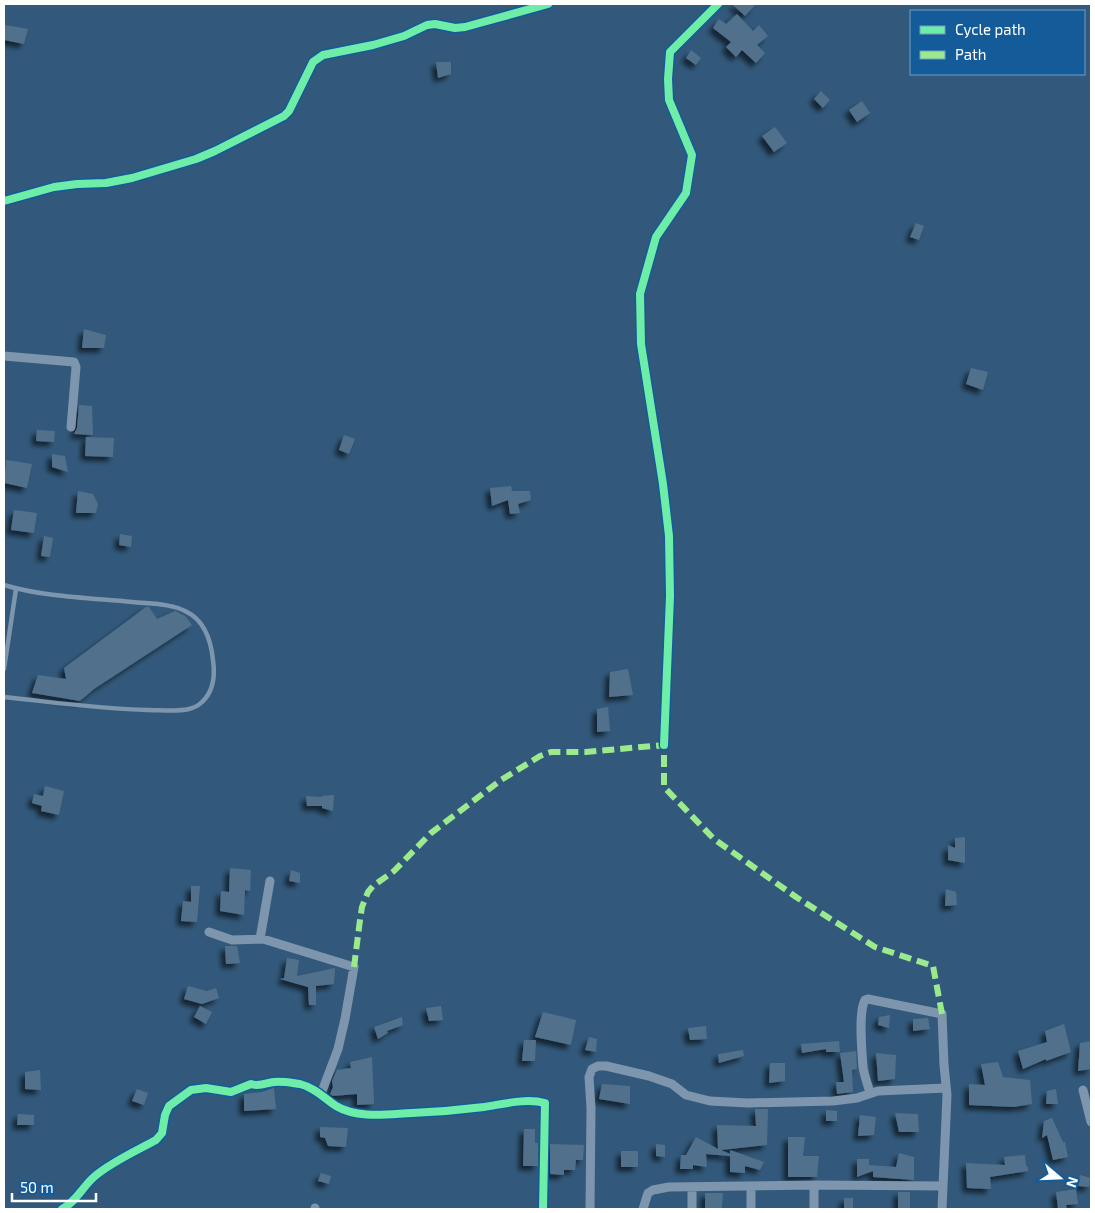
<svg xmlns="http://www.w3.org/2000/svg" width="1095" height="1213" viewBox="0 0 1095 1213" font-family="'Exo 2',sans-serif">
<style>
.building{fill:#51708b;filter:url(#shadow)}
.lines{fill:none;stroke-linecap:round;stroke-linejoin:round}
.lane{stroke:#7d95ad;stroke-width:4.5}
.street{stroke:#7d95ad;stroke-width:9}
.quiet{stroke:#9bea8d;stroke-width:6;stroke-dasharray:12 6;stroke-linecap:butt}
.cycleway-casing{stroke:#145b99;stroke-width:11}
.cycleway{stroke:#6deda7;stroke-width:8}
</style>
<defs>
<filter id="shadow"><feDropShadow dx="-4.5" dy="4.5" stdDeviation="2.5" flood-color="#0009"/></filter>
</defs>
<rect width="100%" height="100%" fill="#32597b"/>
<path class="building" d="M 732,4 L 756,4 L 745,16 Z
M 737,14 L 753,31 L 759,25 L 768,36 L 757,45 L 765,53 L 756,63 L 742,50 L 736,57 L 726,47 L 731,42 L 713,28 L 719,19 L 726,24 Z
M 5,25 L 28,29 L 24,44 L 4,40 Z
M 691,50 L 701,58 L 696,65 L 686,58 Z
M 436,62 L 451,62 L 451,74 L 438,78 Z
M 821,91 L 830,100 L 823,108 L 814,99 Z
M 862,101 L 870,113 L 857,122 L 849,110 Z
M 775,127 L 787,143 L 774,152 L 762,136 Z
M 916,223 L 924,226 L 919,240 L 910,237 Z
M 84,329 L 106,335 L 104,348 L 82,348 Z
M 971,368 L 988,372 L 983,390 L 966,384 Z
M 79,405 L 92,406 L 93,435 L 74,434 L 77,428 Z
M 37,430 L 55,431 L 54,442 L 36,441 Z
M 344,435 L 355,439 L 349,454 L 339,450 Z
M 86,437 L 114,438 L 113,457 L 85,456 Z
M 52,454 L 65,456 L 68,472 L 52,467 Z
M 6,460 L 32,464 L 27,488 L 4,483 Z
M 511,486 L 512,491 L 530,491 L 531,500 L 518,504 L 520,513 L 510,514 L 508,500 L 492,506 L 490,488 Z
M 78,491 L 93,494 L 98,504 L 96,513 L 76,513 Z
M 14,510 L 37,513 L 34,533 L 11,530 Z
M 120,534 L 132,536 L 131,547 L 119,545 Z
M 44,536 L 53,538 L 50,557 L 41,556 Z
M 146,607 L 149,607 L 157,619 L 175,611 L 185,616 L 192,625 L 94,689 L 80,701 L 32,693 L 38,675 L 66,679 L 64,668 Z
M 628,669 L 633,695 L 609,697 L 610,672 Z
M 608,707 L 610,731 L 597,732 L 597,709 Z
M 45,786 L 64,791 L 59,815 L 41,811 L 42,806 L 32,803 L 34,794 L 43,796 Z
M 334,795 L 333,811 L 322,808 L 322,806 L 307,806 L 306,796 L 322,797 L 322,796 Z
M 965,837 L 965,863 L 948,860 L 948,845 L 955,848 L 955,838 Z
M 230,868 L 251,870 L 250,891 L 245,890 L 244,915 L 220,911 L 221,891 L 229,892 Z
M 291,870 L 300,873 L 300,883 L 289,881 Z
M 191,886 L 200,886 L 197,922 L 181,921 L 183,901 L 191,902 Z
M 946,889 L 956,892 L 957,905 L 945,906 Z
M 225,946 L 237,946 L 240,963 L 226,964 Z
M 287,958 L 299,960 L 297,976 L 335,968 L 334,984 L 316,986 L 316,1005 L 309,1005 L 308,987 L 280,979 L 284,978 Z
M 188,986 L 207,991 L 216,988 L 219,998 L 202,1004 L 184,999 Z
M 200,1006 L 212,1012 L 206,1024 L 194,1017 Z
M 441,1006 L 443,1020 L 429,1021 L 426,1008 Z
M 543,1012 L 576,1020 L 571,1045 L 535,1037 Z
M 890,1015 L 889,1028 L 878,1025 L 879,1017 Z
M 402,1017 L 403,1025 L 387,1031 L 388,1033 L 378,1039 L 374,1027 Z
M 928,1018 L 930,1029 L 913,1031 L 913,1019 Z
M 1064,1024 L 1071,1052 L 1046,1061 L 1046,1059 L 1023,1069 L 1018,1051 L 1047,1042 L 1045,1031 Z
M 706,1026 L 707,1039 L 690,1040 L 688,1028 Z
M 589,1037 L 597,1039 L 596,1052 L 585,1050 Z
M 524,1040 L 536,1040 L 535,1061 L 522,1061 Z
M 839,1041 L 840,1052 L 826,1052 L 826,1049 L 802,1053 L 801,1044 Z
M 1091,1041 L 1091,1069 L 1078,1071 L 1080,1043 Z
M 743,1050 L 744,1056 L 719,1063 L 718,1054 Z
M 856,1051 L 857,1069 L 852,1070 L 853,1092 L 837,1094 L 836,1082 L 844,1082 L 840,1053 Z
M 876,1053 L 896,1055 L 895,1079 L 878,1081 Z
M 372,1057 L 374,1104 L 357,1105 L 357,1094 L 333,1096 L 330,1094 L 333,1087 L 332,1081 L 337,1070 L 351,1068 L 350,1062 Z
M 998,1062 L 1003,1077 L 1030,1080 L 1032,1104 L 1014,1107 L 969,1105 L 969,1084 L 985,1085 L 981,1064 Z
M 770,1063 L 785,1063 L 785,1081 L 769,1083 Z
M 40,1070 L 41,1090 L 25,1089 L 25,1072 Z
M 602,1084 L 630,1086 L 630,1104 L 599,1099 Z
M 274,1088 L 276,1109 L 244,1111 L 244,1094 L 262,1092 Z
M 137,1089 L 148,1093 L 144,1105 L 132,1101 Z
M 1056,1089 L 1058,1104 L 1046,1104 L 1047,1091 Z
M 755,1109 L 768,1109 L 767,1145 L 721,1150 L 730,1154 L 730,1150 L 764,1162 L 760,1170 L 745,1166 L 745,1173 L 730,1172 L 730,1156 L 706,1154 L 707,1167 L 693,1165 L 693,1169 L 680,1169 L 681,1155 L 686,1155 L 696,1137 L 718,1149 L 717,1125 L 756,1126 Z
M 826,1110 L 837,1111 L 837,1121 L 826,1121 Z
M 895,1113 L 918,1114 L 919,1132 L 899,1132 Z
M 18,1114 L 34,1115 L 34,1125 L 17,1125 Z
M 860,1115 L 876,1117 L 874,1135 L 858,1136 Z
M 1052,1118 L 1063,1142 L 1065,1142 L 1068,1157 L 1053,1160 L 1047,1135 L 1042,1138 L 1044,1121 Z
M 320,1127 L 348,1128 L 346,1147 L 328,1146 L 325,1138 L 320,1137 Z
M 524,1129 L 535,1129 L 535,1143 L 538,1143 L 538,1166 L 523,1166 Z
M 788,1137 L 805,1137 L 803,1156 L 819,1156 L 817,1177 L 788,1177 Z
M 550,1144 L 584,1145 L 583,1160 L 576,1160 L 575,1170 L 564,1170 L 564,1175 L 550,1174 Z
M 656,1144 L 665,1145 L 665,1157 L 656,1156 Z
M 621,1151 L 638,1151 L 638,1167 L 621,1167 Z
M 899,1153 L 914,1157 L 914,1180 L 873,1177 L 873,1171 L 857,1177 L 857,1159 L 869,1159 L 869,1165 L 896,1167 Z
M 1025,1155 L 1026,1166 L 1028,1167 L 1028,1171 L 990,1177 L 991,1189 L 967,1188 L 966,1163 L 1005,1165 L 1004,1157 Z
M 321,1173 L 331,1176 L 329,1184 L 318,1181 Z
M 1080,1175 L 1091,1178 L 1089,1187 L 1078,1186 Z
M 1076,1189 L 1078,1204 L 1066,1205 L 1067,1209 L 1058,1209 L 1056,1192 Z
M 898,1192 L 910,1192 L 910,1209 L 898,1209 Z
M 705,1193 L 723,1193 L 722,1208 L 705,1208 Z
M 844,1198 L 853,1198 L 853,1209 L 844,1209 Z"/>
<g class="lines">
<path class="lane" d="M 4,585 C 44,597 90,598 132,602 C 150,604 171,603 187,612 C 205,621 211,641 213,660 C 215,674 214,691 202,702 C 199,705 193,708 189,709 C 176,712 161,710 147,710 C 99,709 52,702 4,697
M 4,669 L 16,589"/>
<path class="street" d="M 4,201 L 54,187 L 77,184 L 106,183 L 132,178 L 196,159 L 215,151 L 284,116 L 289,111 L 313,62 L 323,55 L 373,45 L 404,36 L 427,25 L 435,24 L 455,28 L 465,27 L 548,4
M 4,356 L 74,362 L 76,367 L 71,427
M 664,745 L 670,596 L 669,536 L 663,484 L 641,344 L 640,294 L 656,237 L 686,193 L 692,155 L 669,100 L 668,79 L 670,52 L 718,4
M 209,932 L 232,940 L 263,939 L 354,967 L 345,1019 L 338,1049 L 321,1094
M 260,939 L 270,881
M 1083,1090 L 1091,1122
M 870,1093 C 868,1085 864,1075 863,1067 C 862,1052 858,1012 865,1000 L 868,999 L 942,1014 L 944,1065 L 947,1095 L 942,1209
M 814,1185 L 943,1186
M 692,1187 L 692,1209
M 751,1187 L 751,1209
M 62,1209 C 76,1202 83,1186 95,1176 C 113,1161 136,1151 156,1140 L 162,1133 L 165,1115 L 169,1106 L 191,1090 L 206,1088 L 231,1092 L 251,1084 C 259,1087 266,1083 274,1082 C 283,1081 292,1083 300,1084 C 315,1088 324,1098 336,1106 C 358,1119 388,1114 412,1113 C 436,1112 460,1110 484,1107 C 504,1104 526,1098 545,1103 L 543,1209
M 315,1209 L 315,1208
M 590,1209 L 591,1108 L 589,1077 L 592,1069 L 598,1066 L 606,1066 L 649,1076 L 672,1084 L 686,1095 L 710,1101 L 748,1103 L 833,1101 L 857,1098 L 878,1091 L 946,1088
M 643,1209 L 648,1193 L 653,1190 L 669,1187 L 814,1185 L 814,1209"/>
<path class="quiet" d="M 354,967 L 360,920 L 362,907 L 368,892 L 373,886 L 394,871 L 431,833 L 501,780 L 540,756 L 551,752 L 586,752 L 664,745 L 664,787 L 714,839 L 796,897 L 875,947 L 933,966 L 942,1014"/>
<g class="cycleway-casing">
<path id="cycleway" d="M 4,201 L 54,187 L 77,184 L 106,183 L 132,178 L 196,159 L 215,151 L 284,116 L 289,111 L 313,62 L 323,55 L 373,45 L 404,36 L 427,25 L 435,24 L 455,28 L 465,27 L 548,4
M 664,745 L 670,596 L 669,536 L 663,484 L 641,344 L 640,294 L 656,237 L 686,193 L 692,155 L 669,100 L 668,79 L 670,52 L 718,4
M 62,1209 C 76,1202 83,1186 95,1176 C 113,1161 136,1151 156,1140 L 162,1133 L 165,1115 L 169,1106 L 191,1090 L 206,1088 L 231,1092 L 251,1084 C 259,1087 266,1083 274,1082 C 283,1081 292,1083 300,1084 C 315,1088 324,1098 336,1106 C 358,1119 388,1114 412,1113 C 436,1112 460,1110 484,1107 C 504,1104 526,1098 545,1103 L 543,1209"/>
</g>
<use href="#cycleway" class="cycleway"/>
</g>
<rect width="1095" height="1213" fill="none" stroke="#ffffff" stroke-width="10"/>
<rect x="910" y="10" width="175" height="65" fill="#145b99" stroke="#729dc2"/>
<rect x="920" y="26" width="25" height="8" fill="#6deda7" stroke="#729dc2"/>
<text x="955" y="35" font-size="15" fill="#ffffff">Cycle path</text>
<rect x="920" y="51" width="25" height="8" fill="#9bea8d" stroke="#729dc2"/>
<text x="955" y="60" font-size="15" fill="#ffffff">Path</text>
<g transform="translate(1060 1178) rotate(109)" stroke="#145b99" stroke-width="4" paint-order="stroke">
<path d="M0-4L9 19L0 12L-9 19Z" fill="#ffffff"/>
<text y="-8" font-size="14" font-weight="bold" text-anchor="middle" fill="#ffffff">N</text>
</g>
<path d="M12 1193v8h84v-8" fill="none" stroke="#ffffff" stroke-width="2.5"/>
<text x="20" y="1193" font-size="15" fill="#ffffff" stroke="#145b99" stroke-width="4" paint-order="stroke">50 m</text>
</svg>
